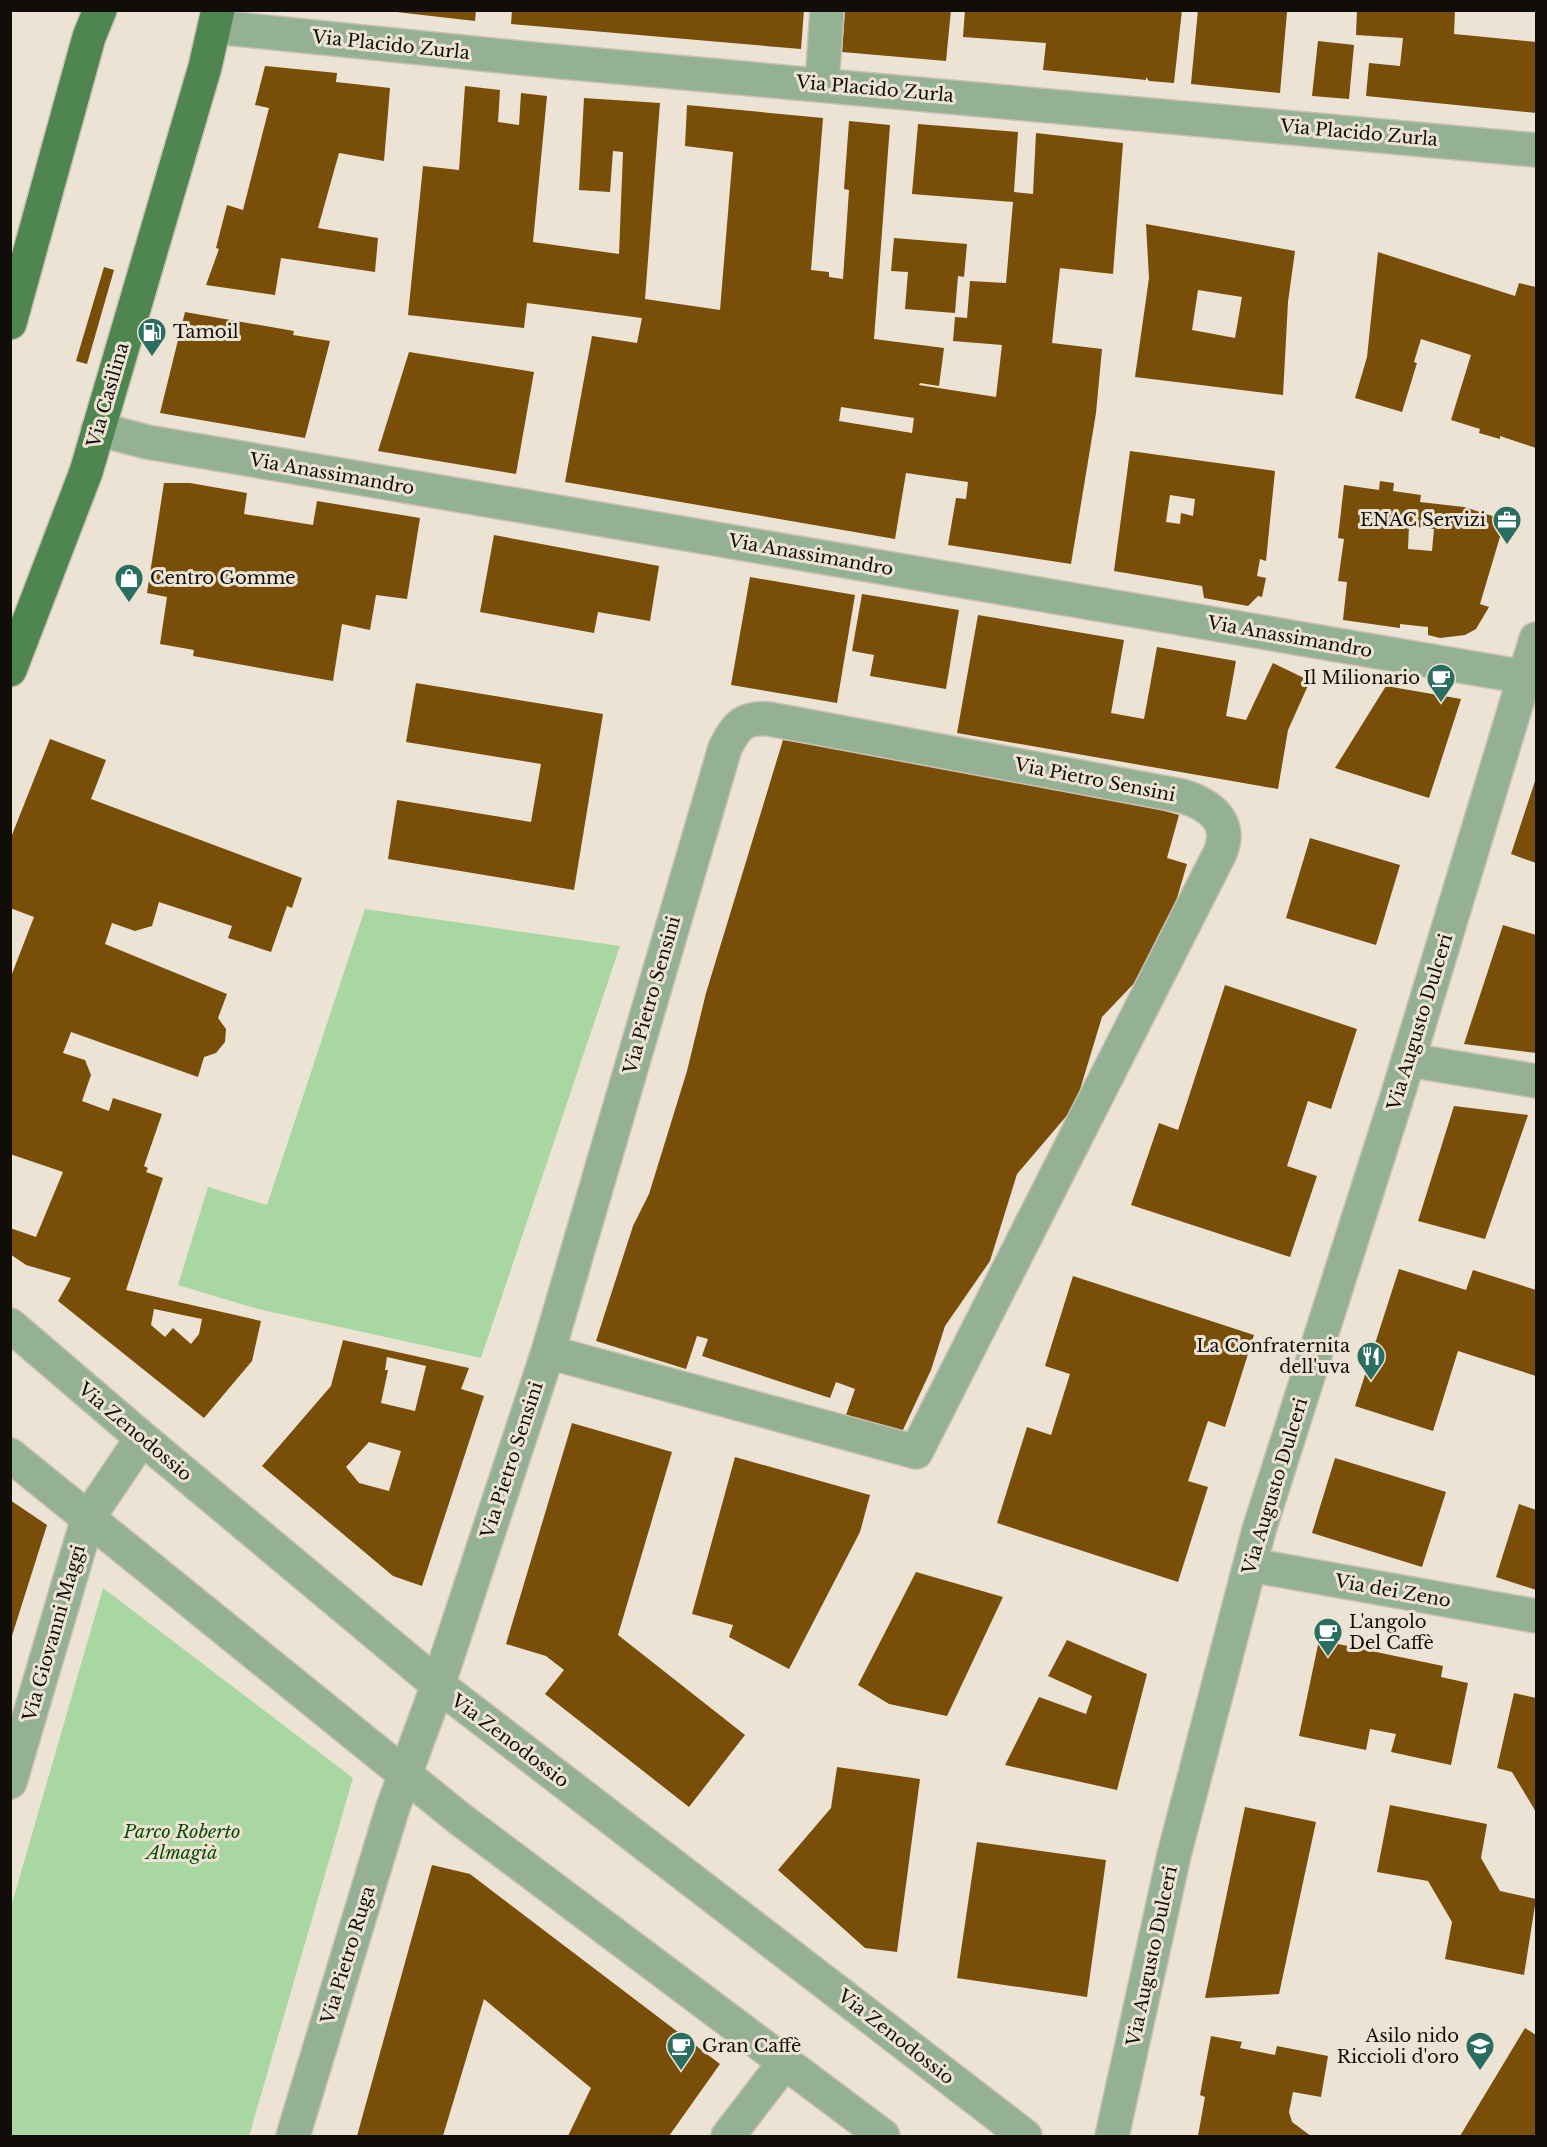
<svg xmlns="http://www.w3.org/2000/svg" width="1547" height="2147" viewBox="0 0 1547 2147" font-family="'Libre Baskerville',serif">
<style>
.green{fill:#a8d7a2}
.building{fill:#794e09;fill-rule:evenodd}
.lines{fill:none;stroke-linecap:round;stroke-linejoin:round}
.minor-casing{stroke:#c9c1b4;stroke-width:36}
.major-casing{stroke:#c9c1b4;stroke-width:36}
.minor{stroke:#95b193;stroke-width:33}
.major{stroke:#4f854e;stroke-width:33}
.labels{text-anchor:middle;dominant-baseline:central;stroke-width:6;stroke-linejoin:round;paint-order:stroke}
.street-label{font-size:18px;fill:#110e09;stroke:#ece3d4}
.poi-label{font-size:18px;fill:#110e09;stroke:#ece3d4;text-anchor:start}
.park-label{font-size:18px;font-style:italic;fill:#084c04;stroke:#ece3d4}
</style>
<rect width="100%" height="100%" fill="#ece3d4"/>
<path class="green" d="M 365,909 L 620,946 L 481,1358 L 258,1309 L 178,1285 L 208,1187 L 267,1205 Z
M 103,1588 L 353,1778 L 249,2136 L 11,2136 L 11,1907 Z"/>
<path class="building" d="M 379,10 L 476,10 L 475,21 Z
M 512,10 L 804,10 L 801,49 L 511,24 Z
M 845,10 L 951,10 L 946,61 L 842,52 Z
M 965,10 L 1182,10 L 1174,83 L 1149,81 L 1146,77 L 1146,80 L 1043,70 L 1046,43 L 963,37 Z
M 1198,10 L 1287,12 L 1280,93 L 1191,84 Z
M 1357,10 L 1455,10 L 1454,34 L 1536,42 L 1536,113 L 1366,96 L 1369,63 L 1400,66 L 1403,38 L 1356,35 Z
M 1318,41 L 1354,45 L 1349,99 L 1312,96 Z
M 265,66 L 337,73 L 336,82 L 390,88 L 384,161 L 339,153 L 318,228 L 378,238 L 375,272 L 281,258 L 275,295 L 206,285 L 219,249 L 216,248 L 227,205 L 243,210 L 269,108 L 255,105 Z
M 465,86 L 500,90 L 498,122 L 519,125 L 521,93 L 547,96 L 533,242 L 619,254 L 623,152 L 613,151 L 610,192 L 579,190 L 584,98 L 660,103 L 645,299 L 720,310 L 733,152 L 685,146 L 687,105 L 823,118 L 811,270 L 829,272 L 829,277 L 843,279 L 849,190 L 844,189 L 849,121 L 890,125 L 874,339 L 944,348 L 939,386 L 920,383 L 919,385 L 996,397 L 1002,345 L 953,341 L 955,317 L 967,318 L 970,281 L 1006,283 L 1013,202 L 912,194 L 918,124 L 1018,132 L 1014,192 L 1033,194 L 1036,133 L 1123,143 L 1113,274 L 1060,268 L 1052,343 L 1102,349 L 1096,413 L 1071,564 L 948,545 L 956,498 L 966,499 L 968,482 L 906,473 L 895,539 L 565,482 L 592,336 L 637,343 L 642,318 L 527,303 L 524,328 L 408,315 L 423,166 L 459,170 ZM 841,407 L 914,418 L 912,433 L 839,421 Z
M 1146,224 L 1295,251 L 1288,302 L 1283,395 L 1135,377 L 1149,278 ZM 1198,290 L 1242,297 L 1235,338 L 1192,330 Z
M 894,238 L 967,244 L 964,277 L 958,276 L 955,313 L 905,309 L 908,272 L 891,271 Z
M 1378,252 L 1515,296 L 1519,283 L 1536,287 L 1536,448 L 1500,436 L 1500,439 L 1479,433 L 1480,429 L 1451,420 L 1471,355 L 1421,339 L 1414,362 L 1417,363 L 1402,412 L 1355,398 L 1367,357 Z
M 104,267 L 114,270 L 87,364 L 76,361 Z
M 185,312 L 294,331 L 293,335 L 330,341 L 305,438 L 160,413 Z
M 409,352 L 534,372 L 516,474 L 378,451 Z
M 1130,451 L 1275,471 L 1266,561 L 1260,559 L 1257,576 L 1266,578 L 1262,597 L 1258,596 L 1248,606 L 1204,598 L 1202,586 L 1114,571 ZM 1170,495 L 1195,499 L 1193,516 L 1181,513 L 1180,524 L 1166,522 Z
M 1380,481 L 1394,483 L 1393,491 L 1421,495 L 1420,502 L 1464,507 L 1505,520 L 1480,604 L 1489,607 L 1476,629 L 1465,635 L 1440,638 L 1428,635 L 1428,627 L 1400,624 L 1400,628 L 1343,620 L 1347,582 L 1338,581 L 1344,539 L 1338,538 L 1344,485 L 1379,490 ZM 1409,526 L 1434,529 L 1432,551 L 1408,549 Z
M 164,483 L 190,483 L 247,493 L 244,514 L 313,525 L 317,501 L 420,518 L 407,599 L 376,595 L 370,630 L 342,624 L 333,681 L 193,656 L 194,650 L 160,644 L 167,597 L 147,593 Z
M 494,535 L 659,566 L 650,621 L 598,612 L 594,633 L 480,612 Z
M 750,577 L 855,595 L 837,703 L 731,685 Z
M 862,594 L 959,610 L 946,689 L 870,676 L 874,655 L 852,651 Z
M 978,615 L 1124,640 L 1111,713 L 1144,719 L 1157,647 L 1236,661 L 1226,716 L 1246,720 L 1273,663 L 1310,681 L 1288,730 L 1278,789 L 957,733 Z
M 416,683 L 603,714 L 574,890 L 388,859 L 397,800 L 531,822 L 541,764 L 406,742 Z
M 1386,686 L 1461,699 L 1429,798 L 1335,768 Z
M 50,739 L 106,760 L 91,799 L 302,878 L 292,908 L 287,906 L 271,952 L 228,938 L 232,926 L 159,902 L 152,926 L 135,931 L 112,923 L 105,944 L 227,994 L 218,1018 L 226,1029 L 225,1042 L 216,1053 L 204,1057 L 198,1077 L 71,1032 L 63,1053 L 85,1060 L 91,1075 L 82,1101 L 109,1111 L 113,1098 L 162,1114 L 144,1166 L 148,1168 L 146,1172 L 163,1178 L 126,1290 L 261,1321 L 252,1361 L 204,1418 L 58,1301 L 71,1278 L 26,1265 L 10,1254 L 10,1228 L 36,1237 L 63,1172 L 10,1154 L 10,979 L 34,917 L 10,908 L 10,840 ZM 154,1309 L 202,1319 L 199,1334 L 191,1344 L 173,1328 L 165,1337 L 151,1325 Z
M 783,740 L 1060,782 L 1179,815 L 1167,858 L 1187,864 L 1160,956 L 1102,1017 L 1075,1106 L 1017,1174 L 990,1261 L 945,1326 L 931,1370 L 902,1432 L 846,1415 L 855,1389 L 836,1382 L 830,1398 L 702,1356 L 708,1339 L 697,1336 L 686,1369 L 596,1341 L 633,1226 L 649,1194 L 687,1071 L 706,993 Z
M 1536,778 L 1536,863 L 1511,854 Z
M 1310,838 L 1400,865 L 1376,945 L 1286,918 Z
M 1503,925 L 1536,935 L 1536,1053 L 1464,1044 Z
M 1225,985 L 1357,1029 L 1331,1109 L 1308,1101 L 1287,1166 L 1317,1176 L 1290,1257 L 1131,1205 L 1159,1123 L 1178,1130 Z
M 1454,1106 L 1528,1115 L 1485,1239 L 1418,1221 Z
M 1399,1269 L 1466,1290 L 1473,1270 L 1536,1290 L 1536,1376 L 1458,1351 L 1433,1431 L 1355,1406 Z
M 1073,1276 L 1254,1335 L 1225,1427 L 1208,1421 L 1188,1481 L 1208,1487 L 1178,1582 L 997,1523 L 1027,1427 L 1051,1435 L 1070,1374 L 1045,1366 Z
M 343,1340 L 469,1368 L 461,1389 L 484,1396 L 422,1586 L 393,1576 L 262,1466 L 331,1386 ZM 387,1357 L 426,1366 L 415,1411 L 381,1403 L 388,1370 L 385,1370 ZM 369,1442 L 401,1451 L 389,1491 L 359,1483 L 346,1467 Z
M 572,1423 L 672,1452 L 618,1635 L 745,1735 L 689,1807 L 545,1694 L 564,1670 L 546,1656 L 506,1644 Z
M 735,1457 L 870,1495 L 860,1532 L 789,1669 L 729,1637 L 733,1625 L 692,1614 Z
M 1335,1458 L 1446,1492 L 1422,1567 L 1312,1533 Z
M 10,1500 L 47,1525 L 11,1639 L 10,1638 Z
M 1519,1504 L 1536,1510 L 1536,1590 L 1496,1577 Z
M 916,1572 L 1003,1597 L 947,1716 L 889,1704 L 858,1685 Z
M 1067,1640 L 1147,1674 L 1117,1790 L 1005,1765 L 1039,1697 L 1086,1714 L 1092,1696 L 1048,1676 Z
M 1319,1640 L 1443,1666 L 1441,1677 L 1468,1683 L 1451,1765 L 1391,1752 L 1396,1734 L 1370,1729 L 1366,1750 L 1299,1736 Z
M 1514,1693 L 1536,1698 L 1536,1812 L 1512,1772 L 1497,1768 Z
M 837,1767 L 920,1779 L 897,1952 L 865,1948 L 778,1870 L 831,1808 Z
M 1390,1805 L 1487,1824 L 1481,1858 L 1500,1891 L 1536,1899 L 1524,1975 L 1445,1959 L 1452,1922 L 1428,1881 L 1377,1872 Z
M 1245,1807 L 1316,1822 L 1279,1994 L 1205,1998 Z
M 977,1842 L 1106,1860 L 1087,1997 L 957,1978 Z
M 432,1865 L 470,1874 L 720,2064 L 669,2136 L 568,2136 L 591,2088 L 484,1999 L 443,2136 L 357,2136 Z
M 1525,2028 L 1536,2035 L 1536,2136 L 1460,2136 Z
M 1211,2036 L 1242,2042 L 1240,2048 L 1275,2055 L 1277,2046 L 1328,2056 L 1321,2097 L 1293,2092 L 1289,2112 L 1292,2122 L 1311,2136 L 1198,2136 L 1205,2097 L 1200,2095 Z"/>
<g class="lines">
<g class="minor-casing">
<path id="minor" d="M 215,27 L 541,60 L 1536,150
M 822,84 L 827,10
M 98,429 L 147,442 L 1525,677
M 1408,1060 L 1536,1081
M 10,1325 L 142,1438 L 438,1685 L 1025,2136
M 10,1455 L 460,1819 L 883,2136
M 1250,1565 L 1536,1616
M 10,1782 L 88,1518 L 142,1438
M 293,2136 L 392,1810 L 438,1685 L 548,1352 L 725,748 C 736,726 743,717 769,719 L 1182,796 C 1208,804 1234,821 1220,853 L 916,1452 L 548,1352
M 728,2136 L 785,2062
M 1112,2136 L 1174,1855 L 1259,1530 L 1397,1097 L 1536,639"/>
</g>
<g class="major-casing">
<path id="major" d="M 10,323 L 89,37 L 100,10
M 10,670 L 86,472 L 205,67 L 218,10"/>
</g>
<use href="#minor" class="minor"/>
<use href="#major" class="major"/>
</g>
<defs>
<g id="fuel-pin" transform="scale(1.5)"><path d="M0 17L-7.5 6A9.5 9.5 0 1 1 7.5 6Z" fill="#296e61" stroke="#ece3d4"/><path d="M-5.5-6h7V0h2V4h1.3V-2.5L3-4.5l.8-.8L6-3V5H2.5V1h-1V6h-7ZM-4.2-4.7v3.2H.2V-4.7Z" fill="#fff"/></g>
<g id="office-pin" transform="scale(1.5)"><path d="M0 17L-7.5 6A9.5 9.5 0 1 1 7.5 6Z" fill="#296e61" stroke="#ece3d4"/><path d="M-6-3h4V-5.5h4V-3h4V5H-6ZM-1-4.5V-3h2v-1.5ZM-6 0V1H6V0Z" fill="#fff"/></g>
<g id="shop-pin" transform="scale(1.5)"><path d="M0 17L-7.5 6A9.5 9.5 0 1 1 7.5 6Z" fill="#296e61" stroke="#ece3d4"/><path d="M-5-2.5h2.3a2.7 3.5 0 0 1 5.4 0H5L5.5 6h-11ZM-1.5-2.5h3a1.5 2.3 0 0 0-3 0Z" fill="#fff"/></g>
<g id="cafe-pin" transform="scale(1.5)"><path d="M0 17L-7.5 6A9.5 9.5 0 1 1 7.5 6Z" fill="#296e61" stroke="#ece3d4"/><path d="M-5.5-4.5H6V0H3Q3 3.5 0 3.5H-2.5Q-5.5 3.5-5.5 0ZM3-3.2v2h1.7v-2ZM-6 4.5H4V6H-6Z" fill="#fff"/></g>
<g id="restaurant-pin" transform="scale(1.5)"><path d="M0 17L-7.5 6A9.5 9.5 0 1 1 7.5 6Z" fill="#296e61" stroke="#ece3d4"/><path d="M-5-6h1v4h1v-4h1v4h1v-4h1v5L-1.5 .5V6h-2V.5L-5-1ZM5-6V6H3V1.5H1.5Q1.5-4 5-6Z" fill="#fff"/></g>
<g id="school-pin" transform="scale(1.5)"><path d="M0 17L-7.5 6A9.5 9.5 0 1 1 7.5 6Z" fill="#296e61" stroke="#ece3d4"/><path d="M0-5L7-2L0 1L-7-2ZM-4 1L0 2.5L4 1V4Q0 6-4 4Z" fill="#fff"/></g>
</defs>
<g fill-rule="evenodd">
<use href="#fuel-pin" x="152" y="332"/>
<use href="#office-pin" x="1507" y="520"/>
<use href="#shop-pin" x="129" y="578"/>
<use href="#cafe-pin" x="1441" y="678"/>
<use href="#restaurant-pin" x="1371" y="1356"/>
<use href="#cafe-pin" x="1328" y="1632"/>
<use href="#cafe-pin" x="681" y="2046"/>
<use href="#school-pin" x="1480" y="2046"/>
</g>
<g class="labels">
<g class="street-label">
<text transform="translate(391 45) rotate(6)">Via Placido Zurla</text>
<text transform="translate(875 89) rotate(5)">Via Placido Zurla</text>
<text transform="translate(1359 133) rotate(5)">Via Placido Zurla</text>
<text transform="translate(108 395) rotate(-74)">Via Casilina</text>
<text transform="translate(332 474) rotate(10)">Via Anassimandro</text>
<text transform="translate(811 555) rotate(10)">Via Anassimandro</text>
<text transform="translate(1290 637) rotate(10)">Via Anassimandro</text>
<text transform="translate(1095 780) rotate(11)">Via Pietro Sensini</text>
<text transform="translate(652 995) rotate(-74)">Via Pietro Sensini</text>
<text transform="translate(1420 1022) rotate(-73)">Via Augusto Dulceri</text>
<text transform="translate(135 1432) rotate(40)">Via Zenodossio</text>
<text transform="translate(512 1460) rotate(-72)">Via Pietro Sensini</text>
<text transform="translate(1275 1486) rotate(-73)">Via Augusto Dulceri</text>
<text transform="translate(1393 1591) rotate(10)">Via dei Zeno</text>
<text transform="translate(54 1633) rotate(-74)">Via Giovanni Maggi</text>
<text transform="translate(510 1741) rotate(37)">Via Zenodossio</text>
<text transform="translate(348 1955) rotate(-73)">Via Pietro Ruga</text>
<text transform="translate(1152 1956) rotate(-78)">Via Augusto Dulceri</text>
<text transform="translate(896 2037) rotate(38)">Via Zenodossio</text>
</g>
<g class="poi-label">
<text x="173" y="332">Tamoil</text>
<text x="1486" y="520" text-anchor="end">ENAC Servizi</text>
<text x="150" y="578">Centro Gomme</text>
<text x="1420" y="678" text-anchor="end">Il Milionario</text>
<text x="1350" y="1346" text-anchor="end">La Confraternita<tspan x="1350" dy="21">dell'uva</tspan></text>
<text x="1349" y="1622">L'angolo<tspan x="1349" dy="21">Del Caffè</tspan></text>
<text x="1459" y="2036" text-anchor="end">Asilo nido<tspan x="1459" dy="21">Riccioli d'oro</tspan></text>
<text x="702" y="2046">Gran Caffè</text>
</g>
<g class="park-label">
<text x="182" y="1832">Parco Roberto<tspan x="182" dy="21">Almagià</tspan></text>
</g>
</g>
<rect width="1547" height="2147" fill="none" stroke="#110e09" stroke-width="24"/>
</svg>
